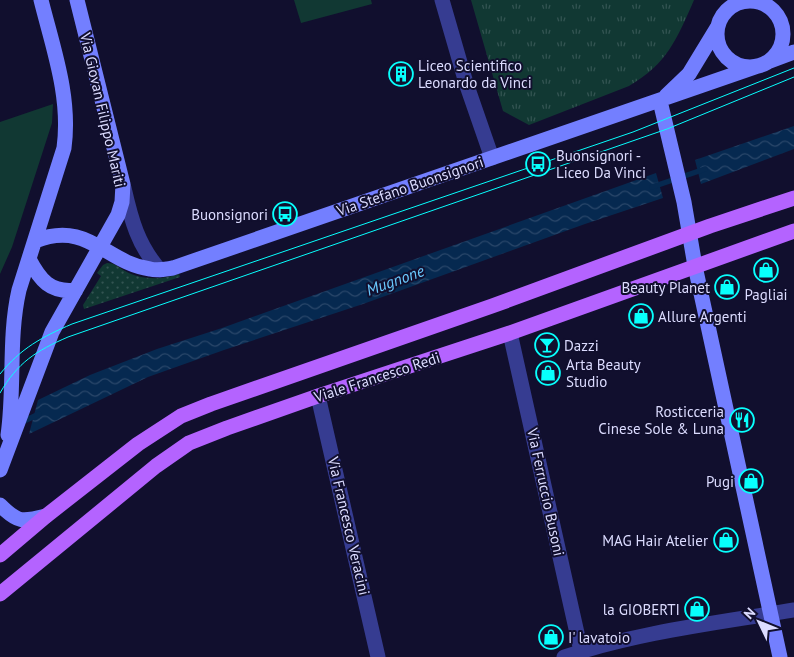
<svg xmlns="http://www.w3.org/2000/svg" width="794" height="657" viewBox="0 0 794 657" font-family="'PT Sans',sans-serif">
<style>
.grass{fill:url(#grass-dots)}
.park{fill:url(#park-tufts)}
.garden{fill:#113833}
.water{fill:url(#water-waves)}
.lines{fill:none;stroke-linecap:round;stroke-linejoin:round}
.stream{stroke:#062950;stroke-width:5.5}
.street{stroke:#363c91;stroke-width:15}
.secondary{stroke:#737fff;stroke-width:15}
.primary{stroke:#b463ff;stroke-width:15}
.tram{stroke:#08fffd;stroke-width:1}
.labels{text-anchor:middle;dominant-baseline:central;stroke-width:4;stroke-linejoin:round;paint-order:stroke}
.poi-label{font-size:15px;fill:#dcdcff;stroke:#110f2e;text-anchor:start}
.street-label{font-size:15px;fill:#dcdcff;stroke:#110f2e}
.water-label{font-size:16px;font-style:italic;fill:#6acaff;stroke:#110f2e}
</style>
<defs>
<pattern id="grass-dots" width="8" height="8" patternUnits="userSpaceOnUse" patternTransform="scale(1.25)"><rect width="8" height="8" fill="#113833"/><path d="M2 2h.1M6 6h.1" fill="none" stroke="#335452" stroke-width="1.8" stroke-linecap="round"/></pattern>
<pattern id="park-tufts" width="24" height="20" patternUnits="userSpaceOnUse" patternTransform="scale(1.25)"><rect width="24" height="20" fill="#113833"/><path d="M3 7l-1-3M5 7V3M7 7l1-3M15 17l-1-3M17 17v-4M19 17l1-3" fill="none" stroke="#335452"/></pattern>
<pattern id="water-waves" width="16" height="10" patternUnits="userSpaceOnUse" patternTransform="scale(1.25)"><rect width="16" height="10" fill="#062950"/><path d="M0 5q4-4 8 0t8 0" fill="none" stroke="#2a476a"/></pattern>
</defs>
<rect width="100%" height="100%" fill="#110f2e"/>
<path class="grass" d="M 107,263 C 115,263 118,267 125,271 C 141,280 162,280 179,274 L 180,277 L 84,309 L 83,305 L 101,276 L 97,273 L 103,265 Z"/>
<path class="park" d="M 471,0 L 694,0 C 677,39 667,64 629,86 L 529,125 L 503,111 Z"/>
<path class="garden" d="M 294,0 L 371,0 L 372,4 L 301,23 Z
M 53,104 L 52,123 L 12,247 L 0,274 L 0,122 Z"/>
<path class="water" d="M 794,126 L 794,149 L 701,184 L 695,160 Z
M 656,173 L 663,198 L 585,224 L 363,304 L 224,350 L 148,377 L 29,434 L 38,400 L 90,375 L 157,349 L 222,328 Z"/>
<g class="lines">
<path class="stream" d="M 652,187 L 705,169
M 20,423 L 39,414"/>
<path class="street" d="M 442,0 L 466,83 L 492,158
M 124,188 C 131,219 138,246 160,270
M 510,333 L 581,651
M 318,396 L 378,657
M 564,657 C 638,632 717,623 794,610"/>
<path class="secondary" d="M717 34a33 33 0 1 1 66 0a33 33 0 1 1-66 0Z
M 770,61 L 794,52
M 666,96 L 689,74 L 717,28
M 660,101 L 684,202 L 695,266 L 780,657
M 35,241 C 88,220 106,263 150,269 C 158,271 166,269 173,268 L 761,65
M 29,259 C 40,280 50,293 76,290
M 8,435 C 15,387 8,338 19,290 L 64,148 C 71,97 53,48 41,0
M 0,470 L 52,332 L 118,215 L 122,202 L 123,184 L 77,0
M 0,505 C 18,523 22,522 46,516"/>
<path class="primary" d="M 0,555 L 46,516 L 138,444 L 181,416 L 211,404 L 492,306 L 710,226 L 794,198
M 0,594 L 156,466 L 189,443 L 227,428 L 318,396 L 510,333 L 794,231"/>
<path class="tram" d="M 0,374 C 21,348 42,337 72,324 L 633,132 L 794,68
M 0,393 C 18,362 36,351 68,337 L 667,129 L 794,77"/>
</g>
<defs>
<g id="building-ring" transform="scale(1.25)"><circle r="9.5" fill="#110f2e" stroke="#08fffd" stroke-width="1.5"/><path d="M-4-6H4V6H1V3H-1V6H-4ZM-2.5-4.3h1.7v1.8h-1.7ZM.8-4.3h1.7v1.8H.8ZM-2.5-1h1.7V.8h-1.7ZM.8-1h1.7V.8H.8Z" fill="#08fffd"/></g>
<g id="bus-ring" transform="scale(1.25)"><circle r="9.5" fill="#110f2e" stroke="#08fffd" stroke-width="1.5"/><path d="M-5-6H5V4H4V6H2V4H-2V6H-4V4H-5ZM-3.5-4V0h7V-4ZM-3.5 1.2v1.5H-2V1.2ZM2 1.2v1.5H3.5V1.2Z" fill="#08fffd"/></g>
<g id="shop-ring" transform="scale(1.25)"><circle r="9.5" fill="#110f2e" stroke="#08fffd" stroke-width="1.5"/><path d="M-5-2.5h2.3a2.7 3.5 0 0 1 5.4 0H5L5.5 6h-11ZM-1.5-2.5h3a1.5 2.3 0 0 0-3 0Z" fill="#08fffd"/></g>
<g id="bar-ring" transform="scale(1.25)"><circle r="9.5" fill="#110f2e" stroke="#08fffd" stroke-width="1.5"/><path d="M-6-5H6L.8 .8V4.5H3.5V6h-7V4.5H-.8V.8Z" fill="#08fffd"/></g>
<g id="restaurant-ring" transform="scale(1.25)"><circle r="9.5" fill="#110f2e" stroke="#08fffd" stroke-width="1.5"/><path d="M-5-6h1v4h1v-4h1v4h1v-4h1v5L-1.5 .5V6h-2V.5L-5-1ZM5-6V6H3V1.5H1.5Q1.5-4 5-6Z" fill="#08fffd"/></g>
</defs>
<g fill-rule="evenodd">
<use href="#building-ring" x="401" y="74"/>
<use href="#bus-ring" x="538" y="164"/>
<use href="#bus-ring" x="285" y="214"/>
<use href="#shop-ring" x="766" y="270"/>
<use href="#shop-ring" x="727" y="287"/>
<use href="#shop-ring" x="641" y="316"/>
<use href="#bar-ring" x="547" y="345"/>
<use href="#shop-ring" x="548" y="373"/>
<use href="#restaurant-ring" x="742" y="420"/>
<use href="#shop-ring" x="751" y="481"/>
<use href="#shop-ring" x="726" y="540"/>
<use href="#shop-ring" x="697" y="609"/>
<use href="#shop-ring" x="551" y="637"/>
</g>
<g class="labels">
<g class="poi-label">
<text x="418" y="65">Liceo Scientifico<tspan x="418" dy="17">Leonardo da Vinci</tspan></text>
<text x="556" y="155">Buonsignori -<tspan x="556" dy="17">Liceo Da Vinci</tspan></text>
<text x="268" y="214" text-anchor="end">Buonsignori</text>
<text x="710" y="287" text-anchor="end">Beauty Planet</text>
<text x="766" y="294" text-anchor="middle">Pagliai</text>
<text x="658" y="316">Allure Argenti</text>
<text x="564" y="345">Dazzi</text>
<text x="566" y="364">Arta Beauty<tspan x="566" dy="17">Studio</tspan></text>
<text x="724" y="411" text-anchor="end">Rosticceria<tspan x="724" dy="17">Cinese Sole &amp; Luna</tspan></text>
<text x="734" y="481" text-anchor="end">Pugi</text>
<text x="708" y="540" text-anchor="end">MAG Hair Atelier</text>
<text x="680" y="609" text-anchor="end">la GIOBERTI</text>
<text x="568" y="637">I' lavatoio</text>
</g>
<g class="street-label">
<text transform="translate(103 110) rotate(77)">Via Giovan Filippo Mariti</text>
<text transform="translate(410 186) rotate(-19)">Via Stefano Buonsignori</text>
<text transform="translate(377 377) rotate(-18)">Viale Francesco Redi</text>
<text transform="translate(546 492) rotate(78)">Via Ferruccio Busoni</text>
<text transform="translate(349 526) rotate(77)">Via Francesco Veracini</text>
</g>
<g class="water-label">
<text transform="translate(395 280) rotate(-20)">Mugnone</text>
</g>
</g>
<g transform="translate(759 622) rotate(313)" stroke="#110f2e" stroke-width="4" paint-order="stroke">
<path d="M0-4L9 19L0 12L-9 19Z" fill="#dcdcff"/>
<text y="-8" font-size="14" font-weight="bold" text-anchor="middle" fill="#dcdcff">N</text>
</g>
</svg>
